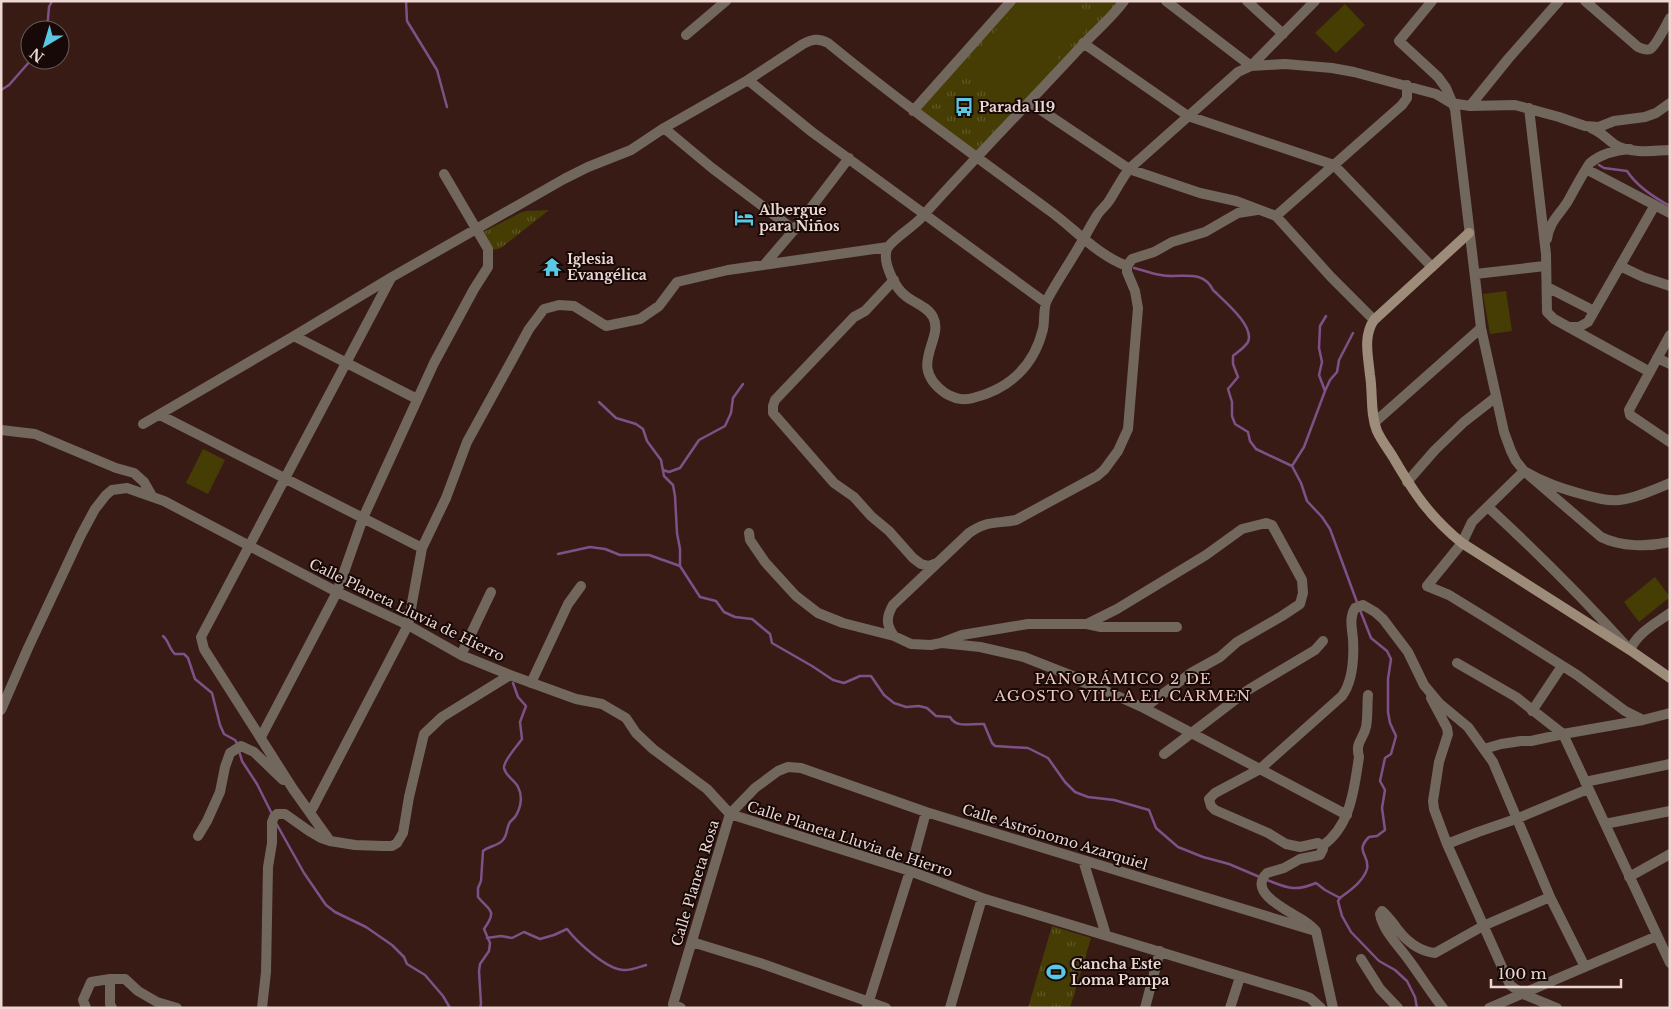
<svg xmlns="http://www.w3.org/2000/svg" width="1671" height="1009" viewBox="0 0 1671 1009" font-family="'Libre Baskerville',serif">
<style>
.grass{fill:url(#grass-tufts)}
.garden{fill:#453d04}
.lines{fill:none;stroke-linecap:round;stroke-linejoin:round}
.stream{stroke:#7e5187;stroke-width:2.5}
.street{stroke:#72675c;stroke-width:10}
.secondary{stroke:#9e8c7b;stroke-width:10}
.labels{text-anchor:middle;dominant-baseline:central;stroke-width:4;stroke-linejoin:round;paint-order:stroke}
.poi-label{font-size:14px;font-weight:bold;fill:#ecd7d3;stroke:#170907;text-anchor:start}
.street-label{font-size:14px;fill:#ecd7d3;stroke:#170907}
.neighbourhood-label{font-size:15px;letter-spacing:1px;fill:#efc6be;stroke:#170907}
</style>
<defs>
<pattern id="grass-tufts" width="24" height="20" patternUnits="userSpaceOnUse" patternTransform="scale(1.25)"><rect width="24" height="20" fill="#453d04"/><path d="M3 7l-1-3M5 7V3M7 7l1-3M15 17l-1-3M17 17v-4M19 17l1-3" fill="none" stroke="#605828"/></pattern>
</defs>
<rect width="100%" height="100%" fill="#381b15"/>
<path class="grass" d="M 1017,1 L 1119,1 L 978,151 L 974,151 L 921,113 L 921,105 Z
M 549,210 L 501,248 L 492,250 L 481,233 L 520,213 L 526,211 Z
M 1052,926 L 1091,938 L 1070,1008 L 1028,1008 Z"/>
<path class="garden" d="M 1025,1 L 1070,1 L 1092,24 L 1010,105 L 967,61 Z
M 1345,4 L 1365,25 L 1336,53 L 1315,33 Z
M 1506,291 L 1512,331 L 1490,334 L 1483,294 Z
M 203,449 L 225,460 L 208,494 L 186,483 Z
M 1655,577 L 1670,597 L 1639,622 L 1624,602 Z
M 1050,951 L 1072,958 L 1063,992 L 1040,986 Z"/>
<g class="lines">
<path class="stream" d="M 406,1 L 407,21 L 437,70 L 447,107
M 47,30 L 49,7 L 52,1
M 1,90 L 9,85 L 31,60
M 1599,165 L 1604,168 L 1627,171 C 1636,185 1655,198 1670,206
M 1134,268 C 1143,270 1152,274 1161,275 C 1180,279 1202,268 1213,290 C 1223,300 1255,326 1248,342 C 1245,347 1238,352 1233,356 L 1233,364 L 1238,377 L 1228,389 L 1232,402 L 1232,416 L 1235,424 L 1248,432 L 1250,441 L 1256,449 L 1292,466 L 1301,483 L 1307,501 L 1322,517 L 1330,529 L 1358,605
M 1325,391 L 1330,380 L 1337,372 L 1339,360 L 1353,333
M 599,402 L 616,418 L 636,424 L 643,429 L 647,441 L 661,460 L 664,476 L 673,485 L 675,496 L 677,533 L 680,549 L 680,566 L 700,597 L 716,601 L 724,612 L 735,617 L 752,619 L 770,634 L 772,643 L 812,666 L 833,680 L 844,683 L 860,676 L 871,676 L 884,695 L 894,703 L 906,707 L 919,706 L 927,708 L 936,716 L 950,717 C 957,729 971,723 984,724 L 992,743 L 995,746 L 1028,748 L 1048,758 L 1065,782 L 1075,792 L 1088,797 L 1114,800 L 1149,810 L 1156,828 L 1178,847 L 1203,857 L 1229,864 L 1262,878
M 1292,466 L 1304,447 L 1325,391 L 1319,375 L 1322,362 L 1319,348 L 1320,326 L 1326,316
M 663,470 L 669,472 L 680,468 L 699,440 L 725,426 L 731,413 L 733,398 L 743,384
M 558,554 L 590,547 L 605,549 L 620,555 L 649,555 L 680,566
M 163,636 C 169,641 169,649 175,654 L 184,654 L 188,658 L 195,679 L 212,693 L 220,725 L 224,734 L 235,740 L 238,745
M 239,751 L 242,761 L 257,784 L 272,814
M 276,823 L 304,873 L 326,905 L 335,912 L 366,927 L 392,945 L 404,957 L 407,964 L 425,975 L 443,996 L 450,1008
M 1267,880 C 1288,888 1294,892 1316,883 L 1325,890 L 1340,898 L 1338,901 L 1342,916 L 1351,932 L 1379,961 L 1395,970 L 1407,981 L 1415,997 L 1417,1008
M 1340,898 C 1349,891 1363,882 1367,869 C 1370,854 1354,852 1369,837 L 1377,836 L 1385,830 L 1382,808 L 1385,790 L 1380,781 L 1385,758 L 1391,754 L 1396,736 L 1390,723 L 1388,712 L 1388,679 L 1391,659 L 1387,651 L 1371,638 L 1360,610
M 487,938 L 501,936 L 512,938 L 524,932 L 540,939 L 554,935 L 567,929 C 577,942 606,969 623,970 C 630,971 639,967 646,965
M 480,1008 L 481,1004 L 479,971 L 480,964 L 489,951 L 490,943 L 484,929 C 498,909 489,911 478,897 L 478,888 L 481,881 L 483,851 C 489,846 498,846 503,840 C 508,834 506,828 510,822 C 510,822 515,817 515,817 C 521,808 523,796 518,787 C 515,780 506,777 504,768 C 503,761 518,745 522,739 L 520,722 L 526,706 L 518,697 L 513,683"/>
<path class="street" d="M 1124,1 C 1110,20 1091,35 1075,53 C 1024,108 971,162 921,218 C 913,227 891,240 887,249 C 882,262 895,289 907,297 C 915,303 928,307 933,317 C 945,340 906,365 945,393 C 953,398 963,401 973,398 C 1009,389 1034,366 1043,329 C 1045,320 1043,308 1047,300 C 1056,283 1067,267 1077,250 C 1084,239 1089,228 1096,217 C 1099,211 1105,207 1109,201 C 1116,190 1121,180 1129,169 L 1238,72 L 1251,66 L 1285,64 L 1332,68 L 1354,72 L 1436,94 L 1451,103 L 1470,106 L 1515,105 L 1559,117 L 1585,126 L 1599,127 L 1614,121 L 1645,117 L 1656,113 L 1670,103
M 1166,1 L 1251,66 L 1315,1
M 1247,1 L 1283,34
M 1432,1 L 1399,41 L 1438,77 L 1446,88 L 1455,109 L 1481,328 L 1504,432 L 1511,451 L 1516,461 L 1524,471 L 1601,537 C 1621,547 1648,547 1670,542
M 1585,1 L 1638,47 C 1641,48 1646,51 1650,49 C 1656,46 1666,25 1670,18
M 686,35 L 726,1
M 1083,43 L 1188,116 L 1334,165 L 1432,267
M 748,80 L 812,132 L 1046,303
M 1029,102 L 1129,169 L 1200,193 L 1236,201 L 1276,216 L 1331,277 L 1374,320
M 1470,106 L 1508,59 L 1559,1
M 1529,108 L 1546,254 L 1547,312 L 1554,319 L 1650,372
M 913,111 L 1011,1
M 664,128 L 712,168 L 794,230
M 1591,128 C 1601,132 1606,138 1614,144 C 1628,154 1654,151 1670,150
M 1586,169 L 1670,213
M 1276,216 L 1402,105 L 1407,98 L 1407,85
M 1547,239 C 1549,222 1560,214 1568,201 C 1575,188 1582,175 1590,163 C 1602,153 1615,150 1630,149
M 764,265 L 794,230 L 849,158
M 1620,266 L 1643,277 L 1670,286
M 1475,274 L 1545,266
M 894,280 L 865,311 L 854,317 L 775,400 L 773,406 L 773,413 L 834,483 L 854,497 L 871,516 L 889,531 L 913,558 L 921,564 L 929,566 L 937,563
M 1547,287 L 1594,311
M 1571,327 L 1579,327 L 1588,322 L 1655,205
M 1670,335 L 1629,410 L 1630,415 L 1670,442
M 294,336 L 417,399
M 1657,358 L 1670,364
M 160,415 L 422,548
M 1375,422 L 1481,328
M 143,424 L 294,336 L 392,277 L 564,179 L 588,167 L 631,150 L 664,128 L 748,80 L 803,44 C 812,39 819,38 828,43 C 900,102 975,156 1050,211 C 1075,229 1097,255 1127,266
M 1,430 L 35,434 L 116,468 L 134,473 L 144,482 L 152,496
M 1407,482 L 1435,450 L 1464,422 L 1496,397
M 1488,507 C 1538,553 1585,600 1630,650 C 1637,633 1655,624 1670,613
M 749,533 L 750,540 L 765,562 L 796,596 L 818,613 L 843,623 L 894,636 L 911,644 L 931,645 L 941,643 L 962,635 L 1028,624 L 1087,624 L 1101,627 L 1177,627
M 1087,624 L 1117,609 L 1206,555 L 1242,529 L 1266,523 L 1272,525 L 1302,580 L 1303,593 L 1300,604 L 1282,616 L 1237,642 L 1220,657 L 1191,673 L 1144,708
M 894,636 C 886,625 886,617 893,605 L 969,533 C 988,520 996,524 1016,520 L 1097,476 L 1104,470 L 1118,451 L 1128,429 L 1138,308 L 1135,291 L 1127,272 L 1127,266 L 1132,259 L 1154,252 L 1172,242 L 1205,232 L 1238,213 L 1257,210
M 942,643 L 980,647 L 1024,657 L 1075,677 L 1077,680 L 1104,690 L 1144,708 L 1347,815
M 461,655 L 491,592
M 1457,663 L 1516,697 L 1563,734 L 1670,963
M 531,683 L 568,604 L 581,586
M 1431,698 L 1447,728 L 1448,734 L 1439,762 L 1433,801 L 1434,809 L 1447,844 L 1510,985 L 1523,994 L 1557,1008
M 1,710 L 28,648 L 81,535 L 95,509 L 106,495 L 112,490 L 127,488 L 164,501 L 337,592 L 408,625 L 461,655 L 510,675 L 576,699 L 602,704 L 626,718 L 636,733 L 653,749 L 707,789 L 730,814 L 910,871 L 982,898 L 1302,995 L 1310,998 L 1321,1008
M 1532,711 L 1562,666
M 1643,720 L 1625,711 L 1577,675 L 1488,619 L 1449,595 L 1427,586 L 1462,543 L 1472,522 L 1524,471 C 1544,483 1563,489 1585,495 C 1596,498 1607,501 1619,500 C 1636,498 1653,490 1670,483
M 261,737 L 337,592 L 363,518 L 434,363 L 474,289 L 488,267 L 488,249 L 444,174
M 1484,749 L 1501,744 L 1521,741 L 1531,741 L 1563,734 L 1643,720 L 1670,713
M 1164,754 L 1248,690 L 1305,656 L 1315,650 L 1323,641
M 1585,782 L 1670,764
M 310,813 L 408,625 L 422,548 L 446,498 L 467,442 L 529,329 L 544,309 L 559,305 L 574,306 L 606,326 L 640,319 L 659,306 L 677,282 L 728,270 L 888,247
M 1605,824 L 1670,811
M 198,836 L 207,821 L 220,792 L 225,767 L 230,753 L 241,746 L 254,752 L 283,780
M 330,841 L 293,789 L 204,649 L 201,637 L 391,278
M 1447,844 L 1478,832 L 1516,819 L 1588,789
M 1322,846 C 1351,826 1354,789 1359,757 C 1355,742 1363,740 1366,727 C 1368,717 1367,705 1368,695
M 1083,860 L 1106,935
M 1629,877 L 1670,854
M 692,942 L 763,964 L 886,1008
M 1361,959 L 1380,989 L 1398,1008
M 110,979 L 110,1004 L 112,1008
M 867,1007 L 910,871 L 926,812
M 86,1008 L 83,1000 L 91,982 L 110,979 L 125,979 L 138,991 L 157,1002 L 177,1008
M 262,1008 L 266,972 L 268,867 L 272,843 L 272,822 L 274,817 L 277,814 L 285,814 L 309,831 L 321,838 L 330,841 L 355,845 L 383,846 L 392,846 L 397,843 L 403,833 L 409,797 L 424,734 L 442,717 L 510,675
M 681,1008 L 673,1004 L 730,814 L 755,788 L 778,771 L 788,767 L 801,768 L 926,812 L 1312,930
M 950,1008 L 982,898
M 1145,1008 L 1160,951
M 1230,1008 L 1240,977
M 1333,1008 L 1316,931 C 1313,928 1310,925 1307,923 C 1296,914 1245,894 1267,873 L 1284,868 L 1300,859 L 1320,855 L 1323,849 L 1322,846 L 1318,843 L 1300,847 L 1286,844 L 1268,833 L 1215,810 L 1211,806 L 1209,799 L 1215,793 L 1260,769 L 1342,696 C 1353,681 1354,657 1353,639 C 1352,628 1349,618 1355,608 L 1363,605 L 1375,612 L 1383,619 L 1408,652 L 1424,685 L 1439,703 L 1468,727 L 1493,762 L 1550,897 L 1585,967
M 1443,1008 C 1431,993 1422,978 1411,963 C 1401,948 1383,932 1380,914 L 1382,911 C 1387,915 1389,919 1393,923 C 1403,938 1416,951 1435,953 L 1483,926 L 1550,897
M 1489,1008 L 1657,936"/>
<path class="secondary" d="M 1469,233 L 1374,320 C 1363,336 1368,355 1370,375 C 1373,393 1370,414 1377,431 C 1381,440 1388,449 1393,457 C 1414,493 1429,516 1462,543 L 1630,650 L 1670,678"/>
</g>
<defs>
<g id="bus-bare" transform="scale(1.5)"><path d="M-5-6H5V4H4V6H2V4H-2V6H-4V4H-5ZM-3.5-4V0h7V-4ZM-3.5 1.2v1.5H-2V1.2ZM2 1.2v1.5H3.5V1.2Z" fill="#59c8e4" stroke="#170907" stroke-width="2.5" paint-order="stroke"/></g>
<g id="hotel-bare" transform="scale(1.5)"><path d="M-6-4.5h1.5V1H6V5H4.5V3h-9V5H-6ZM-4 0a1.8 1.8 0 1 1 3.6 0ZM.5 0V-2.5h3Q6-2.5 6 0Z" fill="#59c8e4" stroke="#170907" stroke-width="2.5" paint-order="stroke"/></g>
<g id="temple-bare" transform="scale(1.5)"><path d="M0-6L5-2H3V0L6.5 2.5H4V6H1.5V3h-3V6H-4V2.5H-6.5L-3 0V-2H-5Z" fill="#59c8e4" stroke="#170907" stroke-width="2.5" paint-order="stroke"/></g>
<g id="stadium-bare" transform="scale(1.5)"><path d="M0-5a6.5 5 0 1 0 0 10a6.5 5 0 1 0 0-10ZM-3.5-1.8h7v3.6h-7Z" fill="#59c8e4" stroke="#170907" stroke-width="2.5" paint-order="stroke"/></g>
</defs>
<g fill-rule="evenodd">
<use href="#bus-bare" x="964" y="107"/>
<use href="#hotel-bare" x="744" y="218"/>
<use href="#temple-bare" x="552" y="267"/>
<use href="#stadium-bare" x="1056" y="972"/>
</g>
<g class="labels">
<g class="poi-label">
<text x="979" y="107">Parada 119</text>
<text x="759" y="210">Albergue<tspan x="759" dy="16">para Niños</tspan></text>
<text x="567" y="259">Iglesia<tspan x="567" dy="16">Evangélica</tspan></text>
<text x="1071" y="964">Cancha Este<tspan x="1071" dy="16">Loma Pampa</tspan></text>
</g>
<g class="street-label">
<text transform="translate(407 610) rotate(26)">Calle Planeta Lluvia de Hierro</text>
<text transform="translate(1055 837) rotate(17)">Calle Astrónomo Azarquiel</text>
<text transform="translate(850 839) rotate(18)">Calle Planeta Lluvia de Hierro</text>
<text transform="translate(695 883) rotate(-73)">Calle Planeta Rosa</text>
</g>
<g class="neighbourhood-label">
<text x="1123" y="678">PANORÁMICO 2 DE<tspan x="1123" dy="17">AGOSTO VILLA EL CARMEN</tspan></text>
</g>
</g>
<rect width="1671" height="1009" fill="none" stroke="#ecd7d3" stroke-width="5"/>
<g transform="translate(45 45) rotate(218)"><circle r="24" fill="#170907" stroke="#6c5b59"/>
<path d="M0-4L9 19L0 12L-9 19Z" fill="#59c8e4"/>
<text y="-8" font-size="14" font-weight="bold" text-anchor="middle" fill="#ecd7d3">N</text>
</g>
<path d="M1491 979v8h130v-8" fill="none" stroke="#ecd7d3" stroke-width="2.5"/>
<text x="1498" y="979" font-size="15" fill="#ecd7d3" stroke="#170907" stroke-width="4" paint-order="stroke">100 m</text>
</svg>
